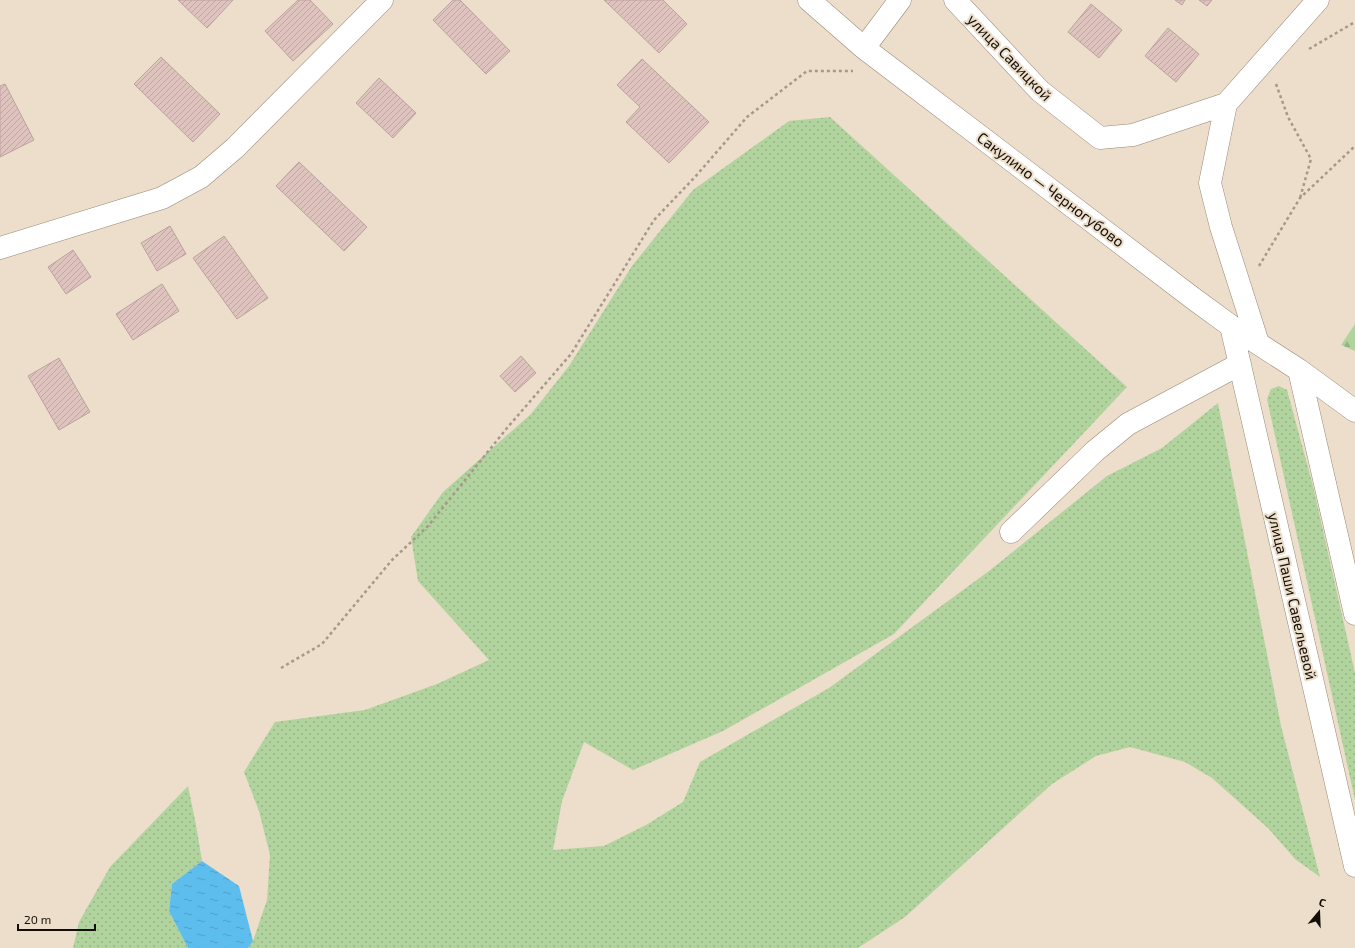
<svg xmlns="http://www.w3.org/2000/svg" width="1355" height="948" viewBox="0 0 1355 948" font-family="'Exo 2',sans-serif">
<style>
.grass{fill:url(#grass-dots)}
.forest{fill:url(#forest-firs)}
.water{fill:url(#water-ripples)}
.building{fill:url(#building-hatch);stroke:#bca29e}
.lines{fill:none;stroke-linecap:round;stroke-linejoin:round}
.minor-casing{stroke:#958876;stroke-width:23}
.path{stroke:#a4998a;stroke-width:2.5;stroke-dasharray:3 3;stroke-linecap:butt}
.minor{stroke:#fff;stroke-width:22}
.labels{text-anchor:middle;dominant-baseline:central;stroke-width:4;stroke-linejoin:round;paint-order:stroke}
.street-label{font-size:15px;fill:#130f08;stroke:#ecdeca}
</style>
<defs>
<pattern id="grass-dots" width="8" height="8" patternUnits="userSpaceOnUse"><rect width="8" height="8" fill="#b1d39d"/><path d="M2 2h.1M6 6h.1" fill="none" stroke="#97b486" stroke-width="1.8" stroke-linecap="round"/></pattern>
<pattern id="forest-firs" width="22" height="20" patternUnits="userSpaceOnUse"><rect width="22" height="20" fill="#b1d39d"/><path d="M5 1l3.5 6h-7zM16 11l3.5 6h-7z" fill="#97b486"/></pattern>
<pattern id="water-ripples" width="26" height="14" patternUnits="userSpaceOnUse"><rect width="26" height="14" fill="#5dbded"/><path d="M2 4q2-2 4 0t4 0M15 11q2-2 4 0t4 0" fill="none" stroke="#50a1ca"/></pattern>
<pattern id="building-hatch" width="6" height="6" patternUnits="userSpaceOnUse"><rect width="6" height="6" fill="#dec3bf"/><path d="M-1 1l2-2M0 6l6-6M5 7l2-2" fill="none" stroke="#bea6a3"/></pattern>
</defs>
<rect width="100%" height="100%" fill="#ecdeca"/>
<path class="grass" d="M 830,117 L 1127,387 L 894,634 L 723,731 L 633,770 L 584,742 L 562,801 L 553,850 L 604,846 L 646,825 L 683,802 L 700,762 L 829,688 L 989,571 L 1107,476 L 1162,448 L 1218,403 L 1281,726 L 1320,877 L 1295,859 L 1269,829 L 1212,778 L 1185,762 L 1130,747 L 1096,756 L 1052,784 L 905,917 L 858,948 L 248,948 L 253,941 L 267,900 L 270,855 L 259,811 L 244,772 L 275,722 L 365,710 L 437,684 L 489,660 L 418,581 L 411,537 L 443,492 L 531,414 L 569,366 L 632,266 L 693,190 L 789,121 Z
M 1279,386 L 1287,390 L 1313,486 L 1355,673 L 1355,800 L 1267,399 L 1271,389 Z
M 188,786 L 196,825 L 202,861 L 172,884 L 169,911 L 188,948 L 73,948 L 79,922 L 110,867 Z"/>
<path class="forest" d="M 1355,324 L 1355,351 L 1341,345 Z"/>
<path class="water" d="M 202,861 L 239,886 L 253,941 L 248,948 L 188,948 L 169,911 L 172,884 Z"/>
<path class="building" d="M 178,0 L 233,0 L 207,28 Z
M 298,0 L 310,0 L 333,24 L 293,61 L 265,31 Z
M 453,0 L 460,0 L 510,51 L 486,74 L 433,20 Z
M 604,0 L 663,0 L 687,24 L 659,53 Z
M 1175,0 L 1185,0 L 1182,5 Z
M 1199,0 L 1212,0 L 1207,6 Z
M 1091,4 L 1122,30 L 1099,58 L 1068,32 Z
M 1168,28 L 1199,54 L 1176,82 L 1145,56 Z
M 161,57 L 220,114 L 193,142 L 134,84 Z
M 642,59 L 709,122 L 669,163 L 626,122 L 640,107 L 617,85 Z
M 379,78 L 416,113 L 393,138 L 356,103 Z
M 5,84 L 34,140 L 0,157 L 0,86 Z
M 299,162 L 367,227 L 344,251 L 276,186 Z
M 170,226 L 186,254 L 157,271 L 141,243 Z
M 224,236 L 268,298 L 237,319 L 193,258 Z
M 73,250 L 91,277 L 66,294 L 48,267 Z
M 162,284 L 179,311 L 133,340 L 116,314 Z
M 521,356 L 536,373 L 515,392 L 500,376 Z
M 59,358 L 90,412 L 59,430 L 28,376 Z"/>
<g class="lines">
<g class="minor-casing">
<path id="minor" d="M 809,0 L 864,48 L 1194,299 L 1231,326 L 1299,370 L 1355,411
M 955,0 L 1040,91 L 1100,138 L 1133,135 L 1226,104 L 1318,0
M 864,48 L 900,0
M 1226,104 L 1210,183 L 1221,227 L 1258,343
M 0,248 L 162,198 L 201,177 L 235,148 L 382,0
M 1231,326 L 1355,866
M 1299,370 L 1355,614
M 1011,532 L 1095,451 L 1128,424 L 1240,364"/>
</g>
<path class="path" d="M 1309,49 L 1355,22
M 1276,84 L 1288,117 L 1311,159 L 1300,198
M 1259,266 L 1300,198 L 1355,146
M 281,668 L 322,644 L 392,560 L 428,526 L 507,428 L 571,354 L 654,220 L 695,177 L 747,117 L 807,71 L 853,71"/>
<use href="#minor" class="minor"/>
</g>
<g class="labels">
<g class="street-label">
<text transform="translate(1010 57) rotate(46)">улица Савицкой</text>
<text transform="translate(1051 189) rotate(37)">Сакулино — Черногубово</text>
<text transform="translate(1293 596) rotate(77)">улица Паши Савельевой</text>
</g>
</g>
<g transform="translate(1319 912) rotate(19)" stroke="#ecdeca" stroke-width="3" paint-order="stroke">
<path d="M0-3L7 15L0 10L-7 15Z" fill="#130f08"/>
<text y="-6" font-size="11" font-weight="bold" text-anchor="middle" fill="#130f08">С</text>
</g>
<path d="M18 924v6h77v-6" fill="none" stroke="#130f08" stroke-width="2"/>
<text x="24" y="924" font-size="12" fill="#130f08" stroke="#ecdeca" stroke-width="3" paint-order="stroke">20 m</text>
</svg>
